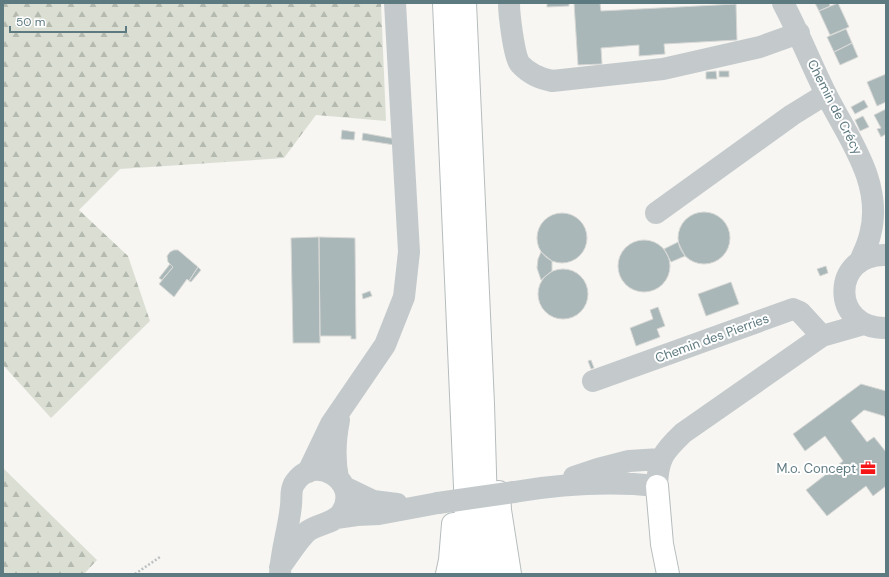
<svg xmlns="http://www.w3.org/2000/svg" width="889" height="577" viewBox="0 0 889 577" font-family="'DM Sans',sans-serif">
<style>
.forest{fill:url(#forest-firs)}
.building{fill:#a9b7b9;stroke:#d8d8d5}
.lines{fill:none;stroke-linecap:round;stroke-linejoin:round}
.highway-casing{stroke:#b6bcbd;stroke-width:24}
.path{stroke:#bdc1c2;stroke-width:2.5;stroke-dasharray:2 2;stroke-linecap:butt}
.minor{stroke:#c4cacc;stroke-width:22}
.highway{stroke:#fff;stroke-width:22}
.minor-bridge{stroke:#c4cacc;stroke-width:22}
.labels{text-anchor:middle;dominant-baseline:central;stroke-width:4;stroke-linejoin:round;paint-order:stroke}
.street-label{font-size:13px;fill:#5e7a81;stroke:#fff}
.poi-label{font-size:13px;fill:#5e7a81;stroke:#fff;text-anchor:end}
</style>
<defs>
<pattern id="forest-firs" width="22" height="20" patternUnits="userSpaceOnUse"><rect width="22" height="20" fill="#dbdfd3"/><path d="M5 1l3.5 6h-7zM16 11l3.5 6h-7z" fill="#b5bab1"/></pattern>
</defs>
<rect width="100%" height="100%" fill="#f7f6f3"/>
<path class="forest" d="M 3,3 L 381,3 L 386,121 L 316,115 L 284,158 L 120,169 L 79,210 L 128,256 L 150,321 L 51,418 L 3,365 Z
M 3,468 L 97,560 L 84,574 L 3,574 Z"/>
<path class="building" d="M 547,3 L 569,3 L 569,6 L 547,7 Z
M 574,3 L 600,3 L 601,11 L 736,4 L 737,40 L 664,44 L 665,54 L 639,56 L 639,45 L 601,48 L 602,64 L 578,65 Z
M 815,3 L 829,3 L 830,6 L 819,11 Z
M 838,3 L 849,27 L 830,35 L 819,11 Z
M 846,29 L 852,43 L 834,52 L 827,37 Z
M 852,43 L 858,57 L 840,65 L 834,52 Z
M 716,71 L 717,79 L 706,79 L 706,72 Z
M 719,71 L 729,71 L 729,77 L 719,77 Z
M 886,74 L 886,102 L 877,106 L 867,82 Z
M 864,100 L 868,107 L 855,114 L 851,107 Z
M 886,109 L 886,134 L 881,137 L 877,129 L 881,128 L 874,115 Z
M 863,116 L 869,127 L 860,131 L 855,120 Z
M 342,130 L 355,132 L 354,140 L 341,139 Z
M 363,133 L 396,139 L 395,145 L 362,140 Z
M678 238a26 26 0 1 1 52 0a26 26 0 1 1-52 0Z
M537 238a25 25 0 1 1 50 0a25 25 0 1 1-50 0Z
M 319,237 L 355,238 L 356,339 L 351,339 L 351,336 L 320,336 Z
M 319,237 L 320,343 L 293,343 L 291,238 Z
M618 266a26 26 0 1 1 52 0a26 26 0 1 1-52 0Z
M 678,242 L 685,256 L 671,262 L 664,249 Z
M 174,250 L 178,250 L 198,267 L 189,281 L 187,279 L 174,297 L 159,284 L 173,267 L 168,262 L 167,256 L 170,252 Z
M 541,252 L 552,261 L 552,271 L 541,280 L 537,268 L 538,259 Z
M 170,264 L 173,267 L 162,280 L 159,278 Z
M 826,266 L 828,273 L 820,276 L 817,269 Z
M 198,267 L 201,270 L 191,282 L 189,281 Z
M538 294a25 25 0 1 1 50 0a25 25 0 1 1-50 0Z
M 731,282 L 739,304 L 706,316 L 698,294 Z
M 370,291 L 372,296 L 363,299 L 362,294 Z
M 658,307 L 665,326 L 657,329 L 660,337 L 636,346 L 630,328 L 653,319 L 650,310 Z
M 591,360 L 594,368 L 591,369 L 588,361 Z
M 861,384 L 886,391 L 886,419 L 884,416 L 864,410 L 851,421 L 867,442 L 874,437 L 886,452 L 886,486 L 873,496 L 866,486 L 827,516 L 806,490 L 843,461 L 825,436 L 805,451 L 793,434 Z"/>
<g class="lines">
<g class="highway-casing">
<path id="highway" d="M 444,3 L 465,487 L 467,574
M 465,3 L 483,404 L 488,574
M 657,486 L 662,544 L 668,574
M 499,492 L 500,510 L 510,574
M 447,574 L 450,560 L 453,524"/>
</g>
<path class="path" d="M 135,574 L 160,557"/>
<path class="minor" d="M 509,3 C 509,13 514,58 520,64 C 529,74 539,78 552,81 L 663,69 L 760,47 L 799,33
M 783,3 C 799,33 811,64 826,94 C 848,138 884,183 870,235 C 868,244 864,252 860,261
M 656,213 L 792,115 L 826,94
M 886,255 C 831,253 830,329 886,328
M 593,381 L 793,309 L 800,312 L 822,336
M 308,472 L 331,424 L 385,345 L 404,297 L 409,252 L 395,3
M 574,477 L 598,469 L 629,461 L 660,459
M 338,478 C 334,458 335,440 339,420
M 344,487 L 373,501 L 397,504
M 514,492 C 562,484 609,481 657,486 C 658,459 663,452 683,433 L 822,336 L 864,324
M 336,518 L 357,515 L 379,514 L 438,503
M 280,574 C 281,551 289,528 291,505 C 292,498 290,491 294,484 C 314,451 361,482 342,512 C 334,524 319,523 308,531 C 299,538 288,557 280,567"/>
<use href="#highway" class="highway"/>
<path class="minor-bridge" d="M 438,503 L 514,492"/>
</g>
<defs>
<g id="office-bare" transform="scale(1.2)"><path d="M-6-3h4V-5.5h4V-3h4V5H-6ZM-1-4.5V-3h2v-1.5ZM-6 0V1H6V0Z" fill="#f51517" stroke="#fff" stroke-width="2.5" paint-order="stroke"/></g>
</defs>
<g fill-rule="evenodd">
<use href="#office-bare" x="868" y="468"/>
</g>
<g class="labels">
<g class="street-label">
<text transform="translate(835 107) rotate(63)">Chemin de Crécy</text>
<text transform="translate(712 338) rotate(-20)">Chemin des Pierries</text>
</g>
<g class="poi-label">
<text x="856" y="468">M.o. Concept</text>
</g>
</g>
<rect width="889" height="577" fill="none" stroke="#5e7a81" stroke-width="8"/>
<path d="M10 26v6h116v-6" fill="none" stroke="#5e7a81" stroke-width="2"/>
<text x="16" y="26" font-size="12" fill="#5e7a81" stroke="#ffffff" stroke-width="3" paint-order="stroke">50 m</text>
</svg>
